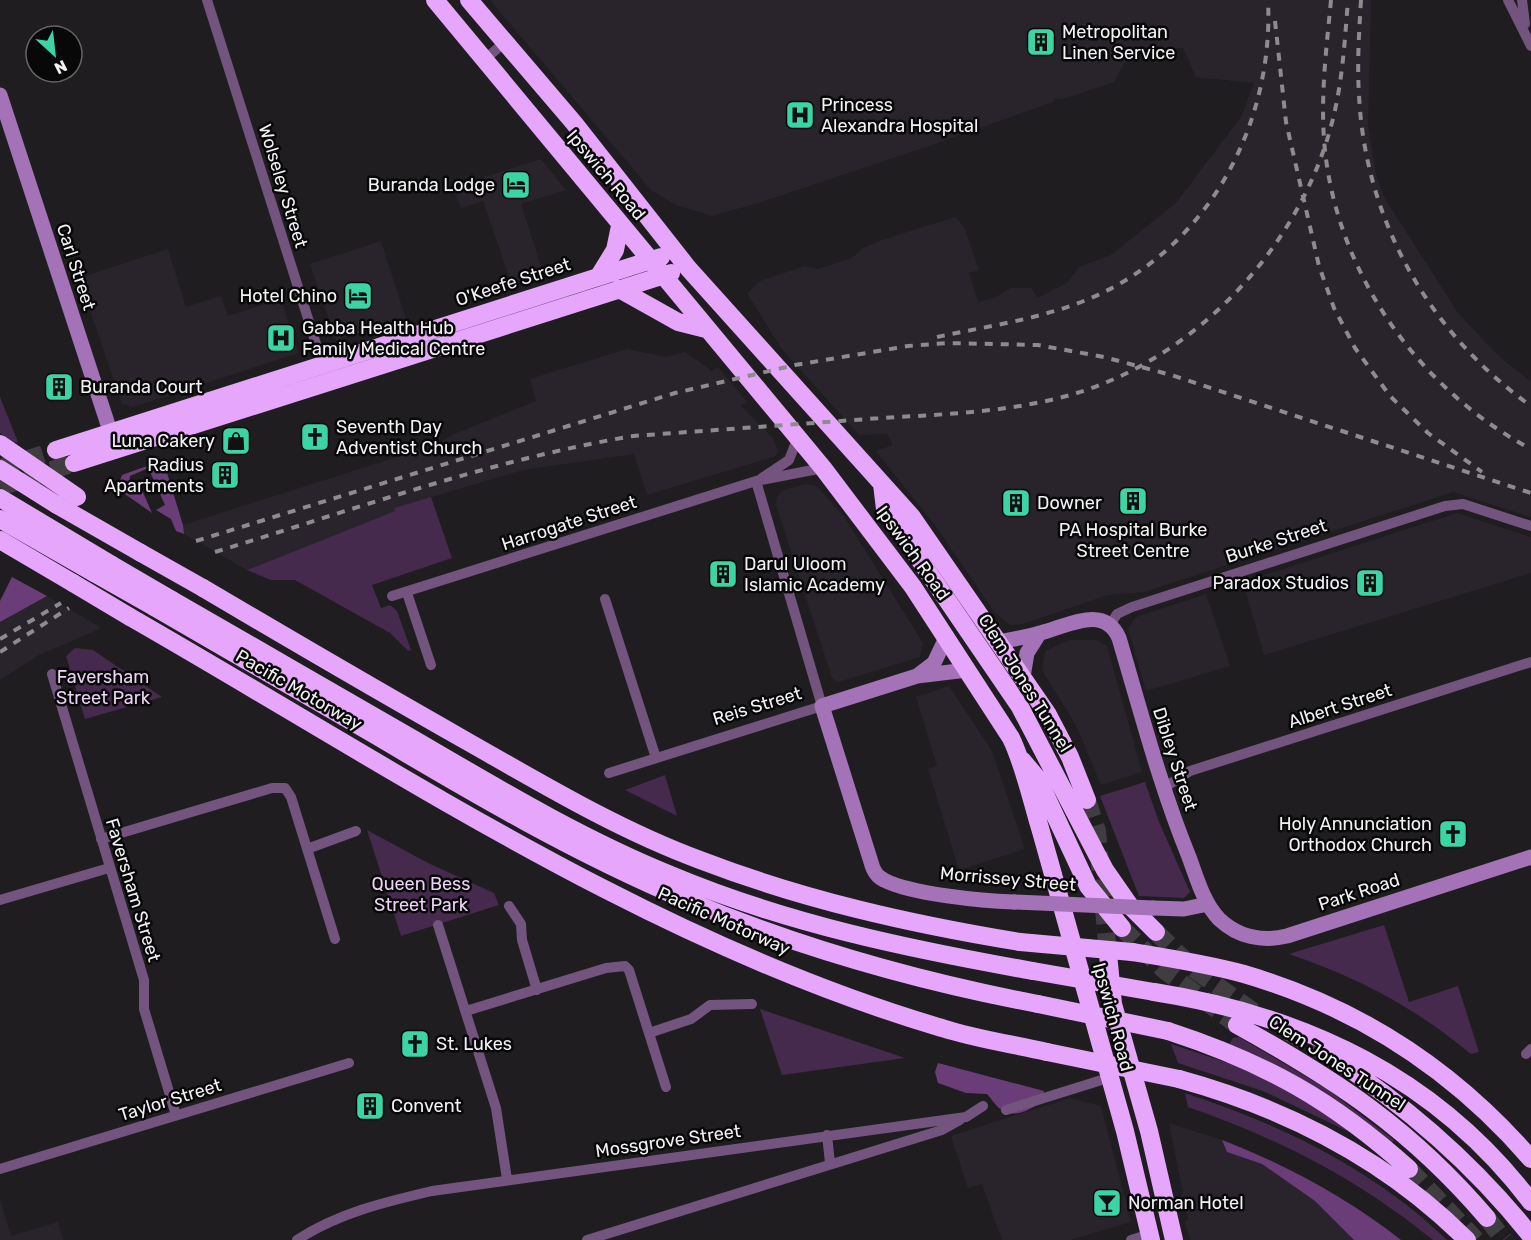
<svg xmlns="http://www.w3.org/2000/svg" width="1531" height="1240" viewBox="0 0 1531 1240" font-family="Rubik,sans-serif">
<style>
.built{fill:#29242c}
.green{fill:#452a4e}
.forest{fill:#6a3d79}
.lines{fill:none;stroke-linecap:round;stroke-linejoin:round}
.highway-tunnel{stroke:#3f3d40;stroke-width:18;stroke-dasharray:18 9;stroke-linecap:butt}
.street{stroke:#73547e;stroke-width:10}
.secondary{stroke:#a472b6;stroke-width:15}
.highway{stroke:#e5a6fc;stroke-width:18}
.rail{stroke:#8c8b8d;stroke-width:4;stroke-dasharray:8 8;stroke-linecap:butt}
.secondary-bridge{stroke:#a472b6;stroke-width:15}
.highway-bridge{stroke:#e5a6fc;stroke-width:18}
.labels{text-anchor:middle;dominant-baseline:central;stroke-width:5;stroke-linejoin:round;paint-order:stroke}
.poi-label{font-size:18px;fill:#f2f1f3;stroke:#090809;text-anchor:start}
.street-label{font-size:18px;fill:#f2f1f3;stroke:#090809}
.park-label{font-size:18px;fill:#ecd2f5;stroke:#090809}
</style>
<rect width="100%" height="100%" fill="#1f1d20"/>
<path class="built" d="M 490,0 L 1371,0 L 1368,126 L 1376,174 L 1384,197 L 1458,313 L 1499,356 L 1531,382 L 1531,517 L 1453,492 L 1144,592 L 1108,595 L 1023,624 L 1010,625 L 995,613 L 937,528 L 876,451 L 893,445 L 887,434 L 859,435 L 781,348 L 747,293 L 760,281 L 805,266 L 818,269 L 852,258 L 863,248 L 882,240 L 955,217 L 964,227 L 979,270 L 969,273 L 978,302 L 996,297 L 1011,288 L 1031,288 L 1038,298 L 1068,282 L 1079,267 L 1111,255 L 1176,203 L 1241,117 L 1254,83 L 1196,77 L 1183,48 L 1132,48 L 1114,82 L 1063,99 L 1055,98 L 1053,102 L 926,147 L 758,203 L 712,216 L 676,205 L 651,190 Z
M 541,159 L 566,190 L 521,204 L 544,275 L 512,285 L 483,201 L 461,208 L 453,187 Z
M 381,241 L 406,319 L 336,340 L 310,264 Z
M 168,249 L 186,307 L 221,296 L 228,316 L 281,299 L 298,353 L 133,407 L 122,404 L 79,278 Z
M 627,349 L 666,357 L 685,352 L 712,371 L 718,367 L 747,402 L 741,406 L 773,438 L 778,451 L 776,456 L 647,495 L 634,454 L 523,470 L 395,508 L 395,511 L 247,570 L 184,534 L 183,525 L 438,444 L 452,435 L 536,401 L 530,379 Z
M 805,484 L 817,486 L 845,518 L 923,643 L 920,657 L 838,682 L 832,678 L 776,505 L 777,496 L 784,490 Z
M 1457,513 L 1531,537 L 1531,573 L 1264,655 L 1243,582 Z
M 1206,594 L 1230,666 L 1146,691 L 1128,629 L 1131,624 L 1136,617 Z
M 47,596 L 102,628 L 39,655 L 0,680 L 0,622 Z
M 1069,640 L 1095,640 L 1107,646 L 1142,772 L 1101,785 L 1076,725 L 1042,670 L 1045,651 Z
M 949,686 L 992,751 L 1025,849 L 959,870 L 928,769 L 937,766 L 916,697 Z
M 1070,1098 L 1101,1106 L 1131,1222 L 1070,1240 L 1002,1240 L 982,1184 L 968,1188 L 951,1136 Z
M 1169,1123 L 1222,1140 L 1227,1152 L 1262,1164 L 1315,1201 L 1354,1240 L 1190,1240 L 1185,1222 L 1189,1219 L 1181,1204 L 1180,1196 L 1183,1194 Z
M 0,1199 L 11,1236 L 58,1222 L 63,1240 L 0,1240 Z"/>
<path class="green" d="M 0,397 L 18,442 L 14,443 L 0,433 Z
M 431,497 L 452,558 L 372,585 L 381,608 L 390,605 L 397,611 L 411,650 L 408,651 L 390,633 L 295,580 L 271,580 L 247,570 L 395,511 L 394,508 Z
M 75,648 L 93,650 L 162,697 L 85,719 L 66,656 Z
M 665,775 L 677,816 L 625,790 Z
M 1145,782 L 1159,822 L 1190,892 L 1184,898 L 1139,896 L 1100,796 Z
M 367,830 L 426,862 L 494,893 L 499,905 L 401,936 Z
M 1384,925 L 1409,1002 L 1458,986 L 1479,1052 L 1471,1054 C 1412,1006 1361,979 1289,954 Z
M 760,1009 L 905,1058 L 782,1075 Z
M 1239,1037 L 1327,1089 L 1394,1140 L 1391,1144 L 1228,1046 L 1233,1038 Z
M 1171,1044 L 1240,1067 L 1292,1093 L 1364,1139 L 1263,1091 L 1178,1063 Z
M 1185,1093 C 1280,1124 1374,1169 1447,1240 L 1433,1240 C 1356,1178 1280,1139 1188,1107 Z"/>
<path class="forest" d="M 164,463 L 183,525 L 184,534 L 176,531 L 171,519 L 156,510 L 165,505 L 150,472 Z
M 147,466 L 153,466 L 130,476 L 129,484 L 138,481 L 152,513 L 122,492 L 118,486 L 122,475 Z
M 12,577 L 47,596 L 0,622 L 0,601 Z
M 938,1063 L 1044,1091 L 1043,1101 C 1029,1110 1015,1120 999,1108 C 995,1105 991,1098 987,1094 L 966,1093 L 938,1083 L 935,1072 Z
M 1222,1140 C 1287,1165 1347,1198 1401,1240 L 1354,1240 L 1315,1201 L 1262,1164 L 1227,1152 Z"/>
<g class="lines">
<path class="highway-tunnel" d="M 0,468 L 56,450
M 0,487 L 74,463
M 1087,800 L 1097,831 L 1108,954
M 1122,928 L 1163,969 L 1237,1025
M 1156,932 L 1195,970 L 1254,1012
M 1288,1032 L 1327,1054
M 1409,1169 L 1476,1240
M 1487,1218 L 1504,1240"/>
<path class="street" d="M 207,0 L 324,369
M 1508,0 L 1531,46
M 1522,0 L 1525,24
M 484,60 L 505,42
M 762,478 L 789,460 L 798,437
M 407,593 L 431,665
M 392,596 L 756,481 L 823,468
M 605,599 L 656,758
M 1110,625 L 1117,614 L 1132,607 L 1445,506 L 1463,504 L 1531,526
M 52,674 L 144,980 L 144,1009 L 176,1115
M 609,773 L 822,706 L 756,481
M 1162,789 L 1190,771 L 1531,662
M 101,839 L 272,788 L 285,788 L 291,797 L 335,939
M 307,849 L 356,831
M 0,900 L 109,868
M 509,906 L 521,924 L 522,940 L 537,990
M 438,925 L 496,1108 L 507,1179
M 466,1011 L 606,968 L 625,966 L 629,970 L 666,1087
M 649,1033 L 691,1019 L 710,1005 L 752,1004
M 1526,1054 L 1531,1049
M 1006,1110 L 1108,1078
M 827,1135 L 830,1163
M 0,1169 L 349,1063
M 297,1240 C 338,1213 385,1202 432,1191 L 966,1117 L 983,1106
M 587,1240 L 942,1130 L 960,1120
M 1131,1240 L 1150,1234"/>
<path class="secondary" d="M 0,95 L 114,443
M 999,642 C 1013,639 1027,637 1040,633 C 1066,627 1104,603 1119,638 C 1141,712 1160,786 1189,857 C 1197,878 1203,902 1219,919 C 1238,937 1262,942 1287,936 L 1531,857
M 967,670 L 917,676 L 822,706 L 871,862 C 873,870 877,877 884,880 C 910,894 983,901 1014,902
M 917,676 L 934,663 L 946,638
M 1023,677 L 1027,653 L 1039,634
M 1153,908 L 1184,909 L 1208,904"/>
<path class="highway" d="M 435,0 L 823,468 L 913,587 L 1011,738 C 1024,765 1031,798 1040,828 L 1125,1131 L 1151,1240
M 469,0 L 574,123 L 688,268 L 912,517 L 1047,713 L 1070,757 L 1087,800
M 599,276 L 615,250 L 620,226
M 619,289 L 678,322 L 706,329
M 56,450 L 661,257
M 74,463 L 671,273
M 882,484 L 885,509 L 1020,707 L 1105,870 L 1130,906 L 1156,932
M 0,498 L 112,565
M 57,505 L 141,553
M 0,519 L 94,573
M 0,540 L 73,583
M 203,588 C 291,640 380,692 470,743 C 544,785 619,830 700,860 C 804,900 910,924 1020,942
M 172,600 C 253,647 334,693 415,740 C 499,789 582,839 671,875 C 788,924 909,949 1033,971
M 154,607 C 228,650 301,692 375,735 C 476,795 577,854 686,900 C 800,948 917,981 1038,1004
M 130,617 C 392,767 649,942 942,1028 C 976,1039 1012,1044 1047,1052
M 1022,760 L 1038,779 L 1088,886 L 1122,928
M 1132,952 C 1169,958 1207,964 1244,974 C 1357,1007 1454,1070 1531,1159
M 1108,954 L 1113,1004 L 1149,1131 L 1174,1240
M 1154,992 C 1306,1016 1437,1078 1531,1202
M 1237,1025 C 1338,1081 1411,1129 1487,1218
M 1168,1031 C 1266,1063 1332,1100 1409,1169
M 1327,1054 C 1406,1105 1473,1163 1531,1236
M 1179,1079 C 1288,1109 1386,1159 1467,1240"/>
<path class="rail" d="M 1331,0 C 1326,53 1319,106 1326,159 C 1342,281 1423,392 1531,449
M 1361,0 C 1359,32 1357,64 1359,95 C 1365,221 1430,334 1531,406
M 1275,21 L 1286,122 L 1319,266 L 1334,308 L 1355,348 L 1390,396 L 1428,433 L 1482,472
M 937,337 C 988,326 1042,319 1091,298 C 1208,248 1274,125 1268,0
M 196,541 L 675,393 L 795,365 L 908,346 L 947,343 L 1038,345 L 1104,357 L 1171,375 L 1531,493
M 215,552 C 353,510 490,460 633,436 C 716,430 799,424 882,418 C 948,414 1014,412 1077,393 C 1203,354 1307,238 1335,110 C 1343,74 1345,37 1348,0
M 0,639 L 61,603
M 0,652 L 69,608"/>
<path class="secondary-bridge" d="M 1014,902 L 1153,908"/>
<path class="highway-bridge" d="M 0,444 L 77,497
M 0,469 L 57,505
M 141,553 L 203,588
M 112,565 L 172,600
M 94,573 L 154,607
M 73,583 L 130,617
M 1020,942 L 1132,952
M 1033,971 L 1154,992
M 1038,1004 L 1168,1031
M 1047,1052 L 1179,1079"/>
</g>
<defs>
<g id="building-square" transform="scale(1.5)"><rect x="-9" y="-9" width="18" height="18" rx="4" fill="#3cd4a4" stroke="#090809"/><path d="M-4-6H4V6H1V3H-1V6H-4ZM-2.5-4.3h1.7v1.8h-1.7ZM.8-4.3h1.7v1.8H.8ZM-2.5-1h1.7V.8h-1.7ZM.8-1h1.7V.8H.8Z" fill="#111"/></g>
<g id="hospital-square" transform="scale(1.5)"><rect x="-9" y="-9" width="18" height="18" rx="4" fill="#3cd4a4" stroke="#090809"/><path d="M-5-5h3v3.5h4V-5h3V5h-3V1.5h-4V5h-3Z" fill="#111"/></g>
<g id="hotel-square" transform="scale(1.5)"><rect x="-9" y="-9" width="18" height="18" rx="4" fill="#3cd4a4" stroke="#090809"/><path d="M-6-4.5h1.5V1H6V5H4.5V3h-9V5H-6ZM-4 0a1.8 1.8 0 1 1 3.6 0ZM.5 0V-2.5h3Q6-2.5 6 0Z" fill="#111"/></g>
<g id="church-square" transform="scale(1.5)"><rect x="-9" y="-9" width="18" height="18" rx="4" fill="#3cd4a4" stroke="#090809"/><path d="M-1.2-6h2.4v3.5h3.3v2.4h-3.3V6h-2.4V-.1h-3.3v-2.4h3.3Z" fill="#111"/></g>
<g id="shop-square" transform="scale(1.5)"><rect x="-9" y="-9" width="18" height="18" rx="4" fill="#3cd4a4" stroke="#090809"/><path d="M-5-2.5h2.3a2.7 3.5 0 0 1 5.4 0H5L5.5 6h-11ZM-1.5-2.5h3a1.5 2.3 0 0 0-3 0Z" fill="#111"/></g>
<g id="bar-square" transform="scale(1.5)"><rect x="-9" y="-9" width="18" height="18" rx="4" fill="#3cd4a4" stroke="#090809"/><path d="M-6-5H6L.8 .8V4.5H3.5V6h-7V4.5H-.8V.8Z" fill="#111"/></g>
</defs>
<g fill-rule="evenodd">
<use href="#building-square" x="1041" y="42"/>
<use href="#hospital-square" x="800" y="115"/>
<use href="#hotel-square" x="516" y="185"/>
<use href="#hotel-square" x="358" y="296"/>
<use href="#hospital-square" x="281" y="338"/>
<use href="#building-square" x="59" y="387"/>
<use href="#church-square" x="315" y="437"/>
<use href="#shop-square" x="236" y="441"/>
<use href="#building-square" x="225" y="475"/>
<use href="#building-square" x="1133" y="501"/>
<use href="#building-square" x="1016" y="503"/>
<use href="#building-square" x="723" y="574"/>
<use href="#building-square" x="1370" y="583"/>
<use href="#church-square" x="1453" y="834"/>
<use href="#church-square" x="415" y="1044"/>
<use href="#building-square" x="370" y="1106"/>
<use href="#bar-square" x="1107" y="1203"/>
</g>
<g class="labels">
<g class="poi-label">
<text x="1062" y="32">Metropolitan<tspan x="1062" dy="21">Linen Service</tspan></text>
<text x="821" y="105">Princess<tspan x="821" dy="21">Alexandra Hospital</tspan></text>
<text x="495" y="185" text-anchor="end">Buranda Lodge</text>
<text x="337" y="296" text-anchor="end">Hotel Chino</text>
<text x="302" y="328">Gabba Health Hub<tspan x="302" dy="21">Family Medical Centre</tspan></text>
<text x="80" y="387">Buranda Court</text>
<text x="336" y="427">Seventh Day<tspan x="336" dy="21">Adventist Church</tspan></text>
<text x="215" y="441" text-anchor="end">Luna Cakery</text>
<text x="204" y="465" text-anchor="end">Radius<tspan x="204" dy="21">Apartments</tspan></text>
<text x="1037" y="503">Downer</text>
<text x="1133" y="530" text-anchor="middle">PA Hospital Burke<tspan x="1133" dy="21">Street Centre</tspan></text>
<text x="744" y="564">Darul Uloom<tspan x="744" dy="21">Islamic Academy</tspan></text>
<text x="1349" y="583" text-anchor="end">Paradox Studios</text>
<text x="1432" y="824" text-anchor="end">Holy Annunciation<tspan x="1432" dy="21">Orthodox Church</tspan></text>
<text x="436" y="1044">St. Lukes</text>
<text x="391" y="1106">Convent</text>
<text x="1128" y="1203">Norman Hotel</text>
</g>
<g class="street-label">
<text transform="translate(606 175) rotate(50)">Ipswich Road</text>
<text transform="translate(283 186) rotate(73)">Wolseley Street</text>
<text transform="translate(76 267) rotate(72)">Carl Street</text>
<text transform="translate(513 282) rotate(-18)">O'Keefe Street</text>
<text transform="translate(569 523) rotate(-18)">Harrogate Street</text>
<text transform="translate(1276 541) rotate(-18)">Burke Street</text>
<text transform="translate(913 553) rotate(54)">Ipswich Road</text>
<text transform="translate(1025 683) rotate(58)">Clem Jones Tunnel</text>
<text transform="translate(299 690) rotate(30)">Pacific Motorway</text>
<text transform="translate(757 706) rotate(-17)">Reis Street</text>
<text transform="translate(1340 706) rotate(-18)">Albert Street</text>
<text transform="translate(1175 759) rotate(72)">Dibley Street</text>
<text transform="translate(1008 879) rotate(5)">Morrissey Street</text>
<text transform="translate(133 890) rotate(73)">Faversham Street</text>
<text transform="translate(1359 892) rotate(-18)">Park Road</text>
<text transform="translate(724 921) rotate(24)">Pacific Motorway</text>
<text transform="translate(1113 1017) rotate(75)">Ipswich Road</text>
<text transform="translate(1337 1063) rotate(33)">Clem Jones Tunnel</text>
<text transform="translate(170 1100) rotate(-17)">Taylor Street</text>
<text transform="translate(668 1141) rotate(-8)">Mossgrove Street</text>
</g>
<g class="park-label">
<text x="103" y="677">Faversham<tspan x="103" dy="21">Street Park</tspan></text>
<text x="421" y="884">Queen Bess<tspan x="421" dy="21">Street Park</tspan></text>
</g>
</g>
<g transform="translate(54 54) rotate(153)"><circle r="28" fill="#090809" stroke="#666567" stroke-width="1.5"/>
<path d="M0-4.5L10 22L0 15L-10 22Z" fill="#3cd4a4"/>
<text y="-9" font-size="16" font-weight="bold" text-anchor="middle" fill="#f2f1f3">N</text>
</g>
</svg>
